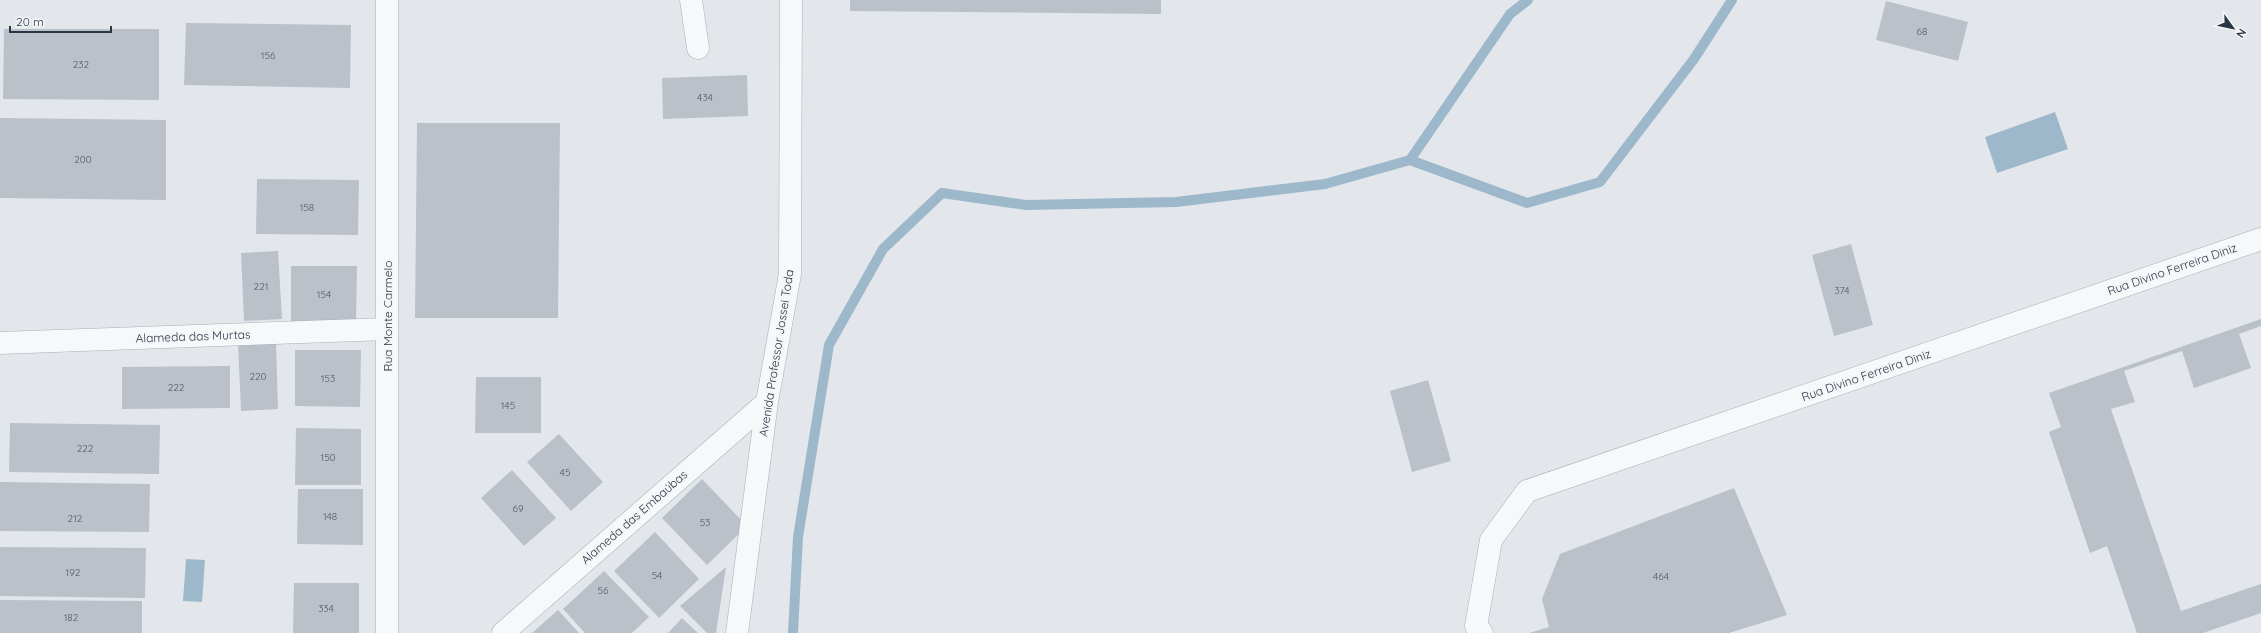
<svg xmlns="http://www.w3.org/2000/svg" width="2261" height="633" viewBox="0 0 2261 633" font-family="Quicksand,sans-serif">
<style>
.water{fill:#9eb8cb}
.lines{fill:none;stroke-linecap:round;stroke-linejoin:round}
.stream{stroke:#9eb8cb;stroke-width:10}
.building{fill:#bac1c9}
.minor-casing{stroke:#a8aeb6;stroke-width:23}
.minor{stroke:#f6f8f9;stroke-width:22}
.labels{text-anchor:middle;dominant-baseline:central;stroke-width:3.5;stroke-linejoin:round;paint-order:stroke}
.number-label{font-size:10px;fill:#4f5965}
.street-label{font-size:12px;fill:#2b3644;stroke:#f3f6f8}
</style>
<rect width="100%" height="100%" fill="#e3e7eb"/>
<path class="water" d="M 2055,112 L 2068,149 L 1997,173 L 1985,137 Z
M 186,559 L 205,560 L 202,602 L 183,601 Z"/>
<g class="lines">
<path class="stream" d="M 1410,160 L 1527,203 L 1600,182 L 1694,59 L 1732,0
M 793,633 L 798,537 L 829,345 L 883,249 L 942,193 L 1026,205 L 1176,202 L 1325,184 L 1410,160 L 1510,14 L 1528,0"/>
</g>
<path class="building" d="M 850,0 L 1161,0 L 1161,14 L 850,11 Z
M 1886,1 L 1968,22 L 1958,61 L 1876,40 Z
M 186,23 L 351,25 L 350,88 L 184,85 Z
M 4,29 L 159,29 L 159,100 L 3,99 Z
M 747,75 L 748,116 L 663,119 L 662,78 Z
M 0,118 L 166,120 L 166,200 L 0,198 Z
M 417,123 L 560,123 L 558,318 L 415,318 Z
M 257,179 L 359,180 L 358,235 L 256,234 Z
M 1851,244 L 1873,325 L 1834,336 L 1812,255 Z
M 278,251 L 282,319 L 244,321 L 241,253 Z
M 291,266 L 357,266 L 356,323 L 291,323 Z
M 2261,319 L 2261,326 L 2239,334 L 2251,368 L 2194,388 L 2182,351 L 2124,371 L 2135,402 L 2111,409 L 2181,611 L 2261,584 L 2261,613 L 2203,633 L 2137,633 L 2107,546 L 2090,553 L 2049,432 L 2061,427 L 2049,393 Z
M 276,342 L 278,409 L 241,411 L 238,343 Z
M 295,350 L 361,350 L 360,407 L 295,406 Z
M 230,366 L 230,408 L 122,409 L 122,367 Z
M 476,377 L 541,377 L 541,433 L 475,433 Z
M 1428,380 L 1451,461 L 1412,472 L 1390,391 Z
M 10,423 L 160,425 L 159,474 L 9,472 Z
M 296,428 L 361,429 L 361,485 L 295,485 Z
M 559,434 L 603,482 L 571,511 L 527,462 Z
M 512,470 L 556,518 L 524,546 L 481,498 Z
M 702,479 L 747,526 L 707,565 L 662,518 Z
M 0,482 L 150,484 L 149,532 L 0,531 Z
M 1734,488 L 1787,615 L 1729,633 L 1529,633 L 1549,627 L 1542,599 L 1560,554 Z
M 298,489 L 363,489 L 363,545 L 297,544 Z
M 655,532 L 699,579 L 659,618 L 614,571 Z
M 0,547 L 146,548 L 145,598 L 0,596 Z
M 726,567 L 716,633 L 707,633 L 680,606 Z
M 604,571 L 649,617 L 632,633 L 585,633 L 563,609 Z
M 294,583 L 359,583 L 359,633 L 293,633 Z
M 0,600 L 142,601 L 142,633 L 0,633 Z
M 558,610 L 579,633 L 532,633 Z
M 682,618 L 698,633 L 668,633 Z"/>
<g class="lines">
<g class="minor-casing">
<path id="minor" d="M 691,0 L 698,48
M 0,343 L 387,329
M 387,633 L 387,0
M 503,633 L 767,402
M 737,633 L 767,402 L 790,274 L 791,0
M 1482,633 L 1476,626 L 1491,540 L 1527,491 L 2261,239"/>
</g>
<use href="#minor" class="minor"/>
</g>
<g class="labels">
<g class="number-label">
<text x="1922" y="31">68</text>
<text x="268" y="55">156</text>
<text x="81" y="64">232</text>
<text x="705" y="97">434</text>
<text x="83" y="159">200</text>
<text x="307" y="207">158</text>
<text x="261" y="286">221</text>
<text x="1842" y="290">374</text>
<text x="324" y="294">154</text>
<text x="258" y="376">220</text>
<text x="328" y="378">153</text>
<text x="176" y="387">222</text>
<text x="508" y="405">145</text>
<text x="85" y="448">222</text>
<text x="328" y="457">150</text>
<text x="565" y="472">45</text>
<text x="518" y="508">69</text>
<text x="330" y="516">148</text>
<text x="75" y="518">212</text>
<text x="705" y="522">53</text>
<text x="73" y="572">192</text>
<text x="657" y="575">54</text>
<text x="1661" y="576">464</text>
<text x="603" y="590">56</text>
<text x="326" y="608">334</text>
<text x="71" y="617">182</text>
</g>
<g class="street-label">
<text transform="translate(2172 269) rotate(-19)">Rua Divino Ferreira Diniz</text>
<text transform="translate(387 316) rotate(-90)">Rua Monte Carmelo</text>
<text transform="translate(193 336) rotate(-2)">Alameda das Murtas</text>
<text transform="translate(776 353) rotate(-81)">Avenida Professor Jossei Toda</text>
<text transform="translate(1866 375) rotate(-19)">Rua Divino Ferreira Diniz</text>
<text transform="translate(634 517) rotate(-41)">Alameda das Embaúbas</text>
</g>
</g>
<g transform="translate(2233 28) rotate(123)" stroke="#f3f6f8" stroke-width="3" paint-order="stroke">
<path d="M0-3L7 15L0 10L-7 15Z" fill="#2b3644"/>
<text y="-6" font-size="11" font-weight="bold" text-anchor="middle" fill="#2b3644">N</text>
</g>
<path d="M10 26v6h101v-6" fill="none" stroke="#2b3644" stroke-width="2"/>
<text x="16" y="26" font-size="12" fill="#2b3644" stroke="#f3f6f8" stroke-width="3" paint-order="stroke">20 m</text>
</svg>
